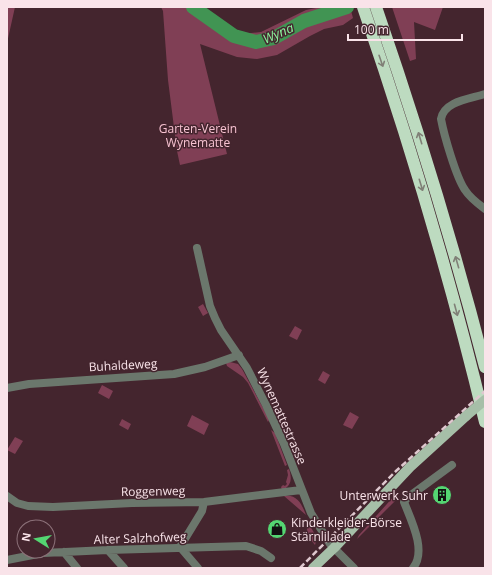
<svg xmlns="http://www.w3.org/2000/svg" width="492" height="575" viewBox="0 0 492 575" font-family="'Open Sans',sans-serif">
<style>
.green{fill:#803f55}
.lines{fill:none;stroke-linecap:round;stroke-linejoin:round}
.river{stroke:#419453;stroke-width:14}
.minor{stroke:#6b776c;stroke-width:8}
.primary{stroke:#a6bfa8;stroke-width:10}
.motorway{stroke:#bddbc0;stroke-width:12}
.rail{stroke:#dfc8cf;stroke-width:2.5;stroke-dasharray:6 3;stroke-linecap:butt}
.primary-bridge{stroke:#a6bfa8;stroke-width:10}
.oneway{stroke:#808077}
.labels{text-anchor:middle;dominant-baseline:central;stroke-width:3;stroke-linejoin:round;paint-order:stroke}
.park-label{font-size:12px;fill:#f7c2d1;stroke:#44252e}
.street-label{font-size:12px;fill:#f9e3e9;stroke:#44252e}
.poi-label{font-size:12px;fill:#f9e3e9;stroke:#44252e;text-anchor:end}
.water-label{font-size:13px;font-style:italic;fill:#8af59d;stroke:#44252e}
</style>
<rect width="100%" height="100%" fill="#44252e"/>
<path class="green" d="M 7,7 L 15,7 L 7,43 Z
M 161,7 L 202,7 L 222,25 L 241,34 L 261,32 L 306,10 L 321,7 L 350,7 L 353,18 L 343,25 L 324,29 L 310,36 L 277,55 L 257,59 L 237,57 L 200,44 L 227,154 L 180,165 L 177,151 L 168,80 L 163,11 Z
M 392,7 L 443,7 L 435,30 L 414,22 L 416,59 L 410,61 Z
M 203,304 L 208,313 L 203,316 L 198,307 Z
M 295,326 L 302,330 L 297,340 L 289,336 Z
M 230,362 L 238,364 L 242,369 L 268,417 L 269,420 L 268,422 L 248,383 L 243,377 L 227,366 L 226,363 Z
M 323,371 L 330,375 L 325,384 L 318,380 Z
M 102,385 L 113,391 L 109,399 L 98,393 Z
M 350,412 L 359,417 L 352,429 L 343,425 Z
M 192,415 L 209,424 L 204,435 L 187,426 Z
M 122,419 L 131,424 L 128,430 L 119,425 Z
M 271,430 L 275,433 L 287,465 L 285,466 Z
M 15,437 L 23,441 L 15,454 L 7,450 Z
M 289,469 C 292,478 292,486 282,490 L 281,487 L 283,485 L 285,486 L 287,484 L 286,482 L 288,475 L 287,470 Z
M 395,495 L 396,500 L 357,539 L 359,535 Z
M 284,496 C 297,494 302,504 306,515 Z
M 309,524 L 317,538 L 315,545 C 310,539 306,532 307,525 Z"/>
<g class="lines">
<path class="river" d="M 193,7 L 234,36 L 256,42 L 274,38 L 304,21 L 347,7"/>
<path class="minor" d="M 485,94 C 470,99 444,101 441,119 C 444,135 456,177 465,190 C 470,198 477,203 485,209
M 197,248 L 210,306 L 215,318 L 221,330 L 247,368 L 266,405 L 284,444 L 311,513 L 330,544 L 354,568
M 7,388 L 29,384 L 174,374 L 205,367 L 239,355
M 7,496 L 17,503 L 28,506 L 53,507 L 132,503 L 204,502 L 301,490
M 180,547 L 202,511 L 204,502
M 180,547 L 198,568
M 108,550 L 124,568
M 64,552 L 77,568
M 7,560 L 43,553 L 108,550 L 246,546 L 261,551 L 271,558
M 413,568 C 427,551 411,520 404,502 L 407,498 L 452,465"/>
<path class="primary" d="M 313,568 L 334,548 L 410,467 L 466,416"/>
<path class="motorway" d="M 363,7 C 410,143 451,281 485,422
M 376,7 C 417,126 454,246 485,367"/>
<path class="rail" d="M 300,568 L 396,471 L 485,391"/>
<path class="primary-bridge" d="M 466,416 L 485,400"/>
</g>
<defs><path id="oneway-shaft" d="M-6 0H5M1.5-3L5.5 0L1.5 3" fill="none" stroke-width="1.6" stroke-linecap="round" stroke-linejoin="round"/></defs>
<g class="oneway">
<use href="#oneway-shaft" transform="translate(381 61) rotate(71)"/>
<use href="#oneway-shaft" transform="translate(420 138) rotate(-107)"/>
<use href="#oneway-shaft" transform="translate(421 185) rotate(73)"/>
<use href="#oneway-shaft" transform="translate(457 262) rotate(-106)"/>
<use href="#oneway-shaft" transform="translate(456 310) rotate(75)"/>
</g>
<defs>
<g id="building-disc" transform="scale(1)"><circle r="9.5" fill="#54d672" stroke="#44252e"/><path d="M-4-6H4V6H1V3H-1V6H-4ZM-2.5-4.3h1.7v1.8h-1.7ZM.8-4.3h1.7v1.8H.8ZM-2.5-1h1.7V.8h-1.7ZM.8-1h1.7V.8H.8Z" fill="#111"/></g>
<g id="shop-disc" transform="scale(1)"><circle r="9.5" fill="#54d672" stroke="#44252e"/><path d="M-5-2.5h2.3a2.7 3.5 0 0 1 5.4 0H5L5.5 6h-11ZM-1.5-2.5h3a1.5 2.3 0 0 0-3 0Z" fill="#111"/></g>
</defs>
<g fill-rule="evenodd">
<use href="#building-disc" x="442" y="495"/>
<use href="#shop-disc" x="277" y="529"/>
</g>
<g class="labels">
<g class="park-label">
<text x="198" y="128">Garten-Verein<tspan x="198" dy="14">Wynematte</tspan></text>
</g>
<g class="street-label">
<text transform="translate(123 365) rotate(-3)">Buhaldeweg</text>
<text transform="translate(282 416) rotate(66)">Wynemattestrasse</text>
<text transform="translate(153 491) rotate(-1)">Roggenweg</text>
<text transform="translate(140 538) rotate(-2)">Alter Salzhofweg</text>
</g>
<g class="poi-label">
<text x="428" y="495">Unterwerk Suhr</text>
<text x="291" y="522" text-anchor="start">Kinderkleider-Börse<tspan x="291" dy="14">Stärnlilade</tspan></text>
</g>
<g class="water-label">
<text transform="translate(278 33) rotate(-24)">Wyna</text>
</g>
</g>
<rect width="492" height="575" fill="none" stroke="#f9e3e9" stroke-width="16"/>
<g transform="translate(36 539) rotate(281)"><circle r="19" fill="#44252e" stroke="#8c7179"/>
<path d="M0-3L7 15L0 10L-7 15Z" fill="#54d672"/>
<text y="-6" font-size="11" font-weight="bold" text-anchor="middle" fill="#f9e3e9">N</text>
</g>
<path d="M348 34v6h114v-6" fill="none" stroke="#f9e3e9" stroke-width="2"/>
<text x="354" y="34" font-size="12" fill="#f9e3e9" stroke="#44252e" stroke-width="3" paint-order="stroke">100 m</text>
</svg>
